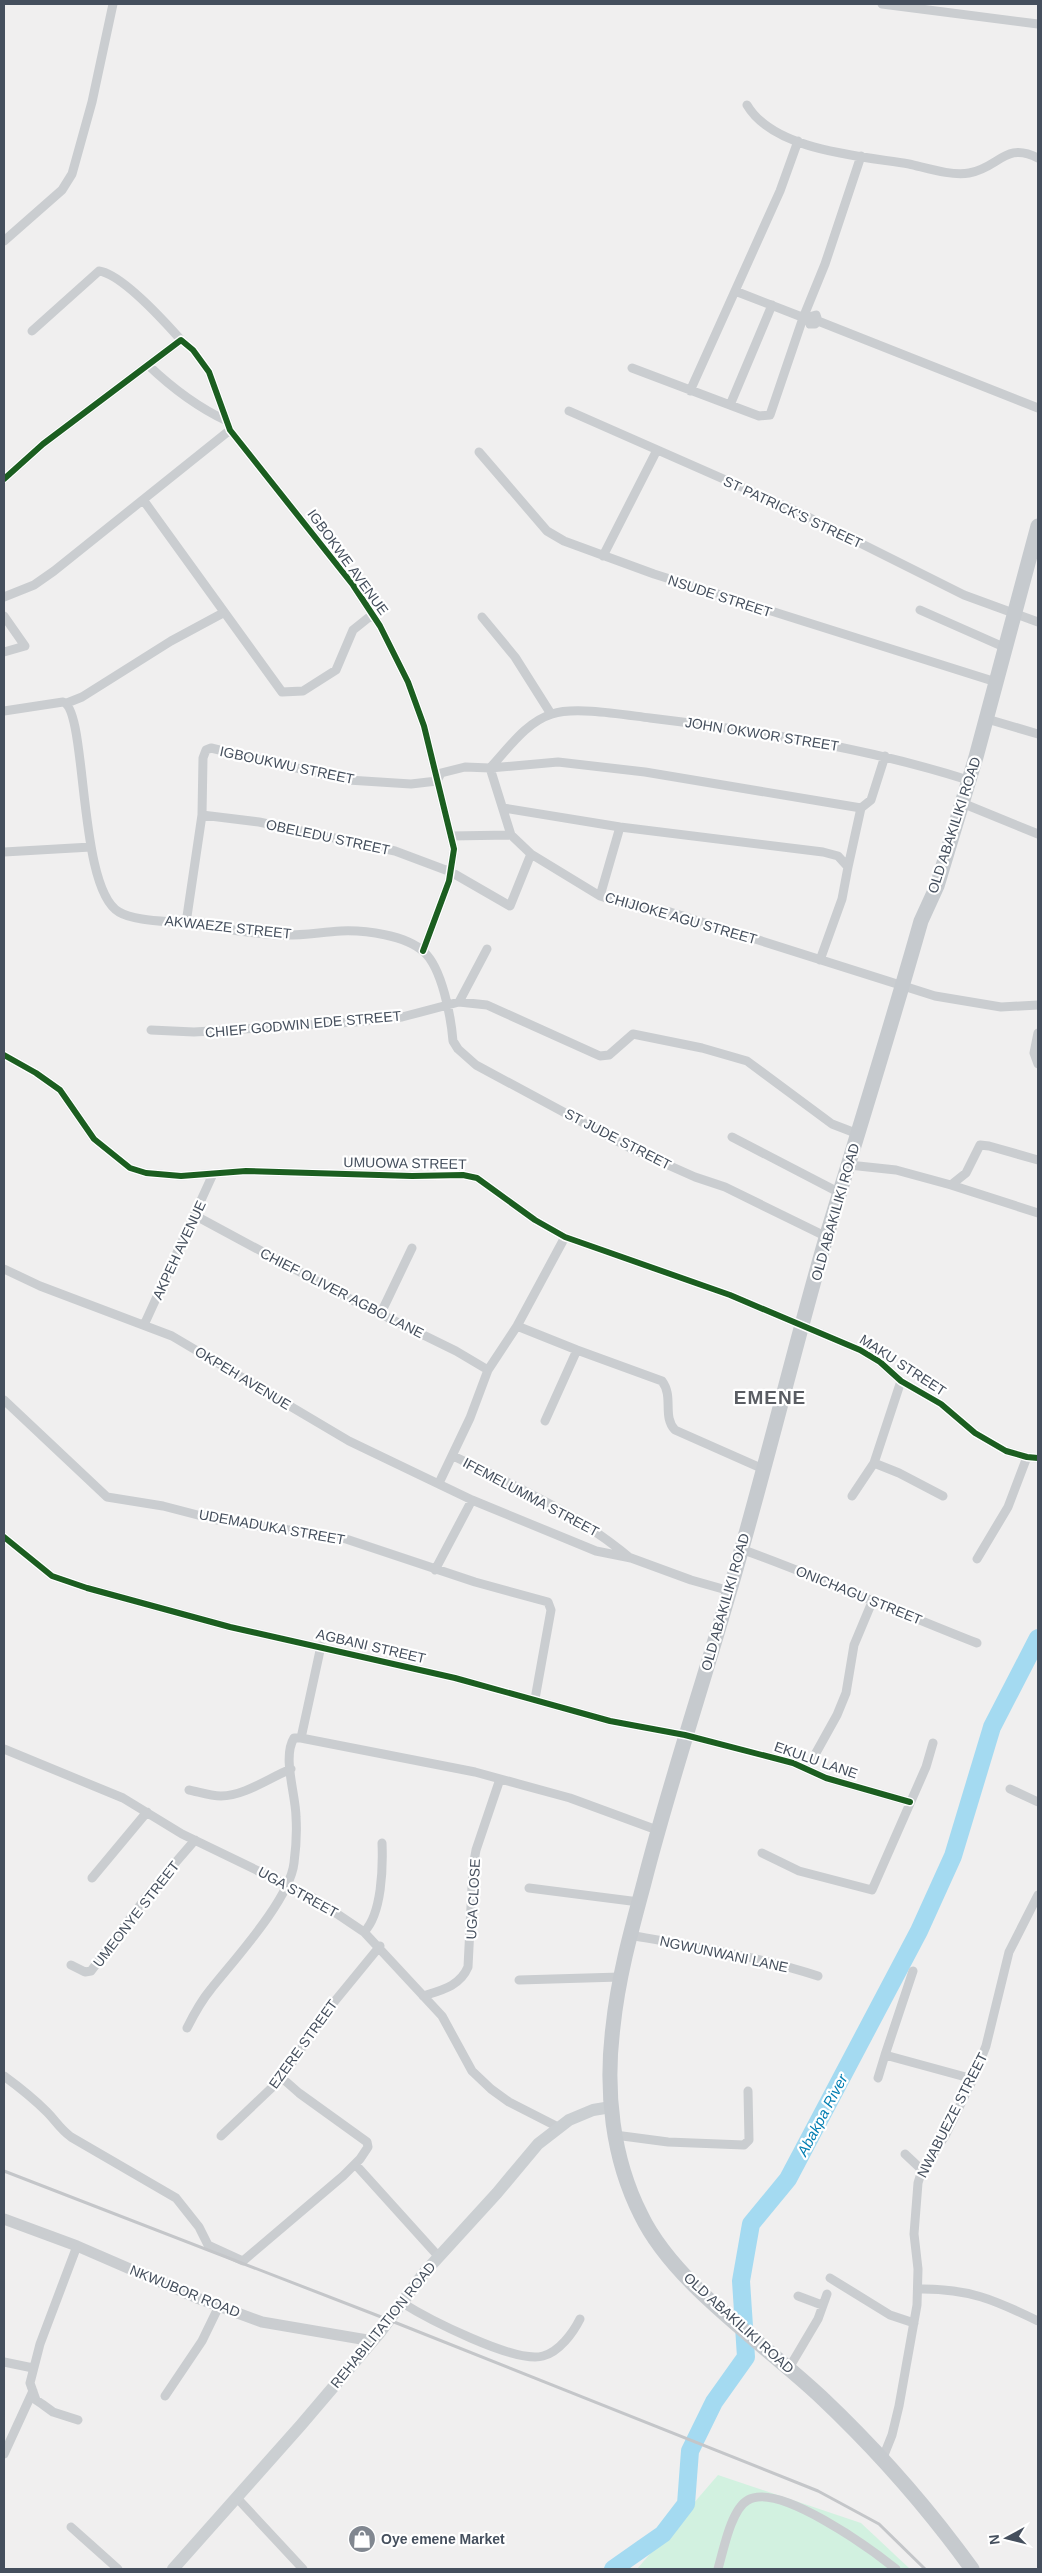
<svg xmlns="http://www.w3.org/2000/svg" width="1042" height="2573" viewBox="0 0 1042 2573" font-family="Arial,sans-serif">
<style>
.green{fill:#d2f1e0}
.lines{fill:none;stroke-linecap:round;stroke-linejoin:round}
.river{stroke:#a4daf1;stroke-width:18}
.minor{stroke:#cacdd0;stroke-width:9}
.tertiary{stroke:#cacdd0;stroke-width:11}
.secondary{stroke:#cbcfd2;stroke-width:12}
.primary{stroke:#c6cace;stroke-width:15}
.rail{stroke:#c4c6c9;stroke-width:3}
.cycleway-casing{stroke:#fff;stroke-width:9}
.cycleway{stroke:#1b5e20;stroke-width:6}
.labels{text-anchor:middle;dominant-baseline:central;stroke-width:4.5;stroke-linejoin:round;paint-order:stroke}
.street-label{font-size:14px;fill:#454f5d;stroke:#fff}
.poi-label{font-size:14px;font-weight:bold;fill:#454f5d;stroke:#fff;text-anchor:start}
.water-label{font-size:15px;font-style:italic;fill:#027eb2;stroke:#fff}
.district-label{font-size:19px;font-weight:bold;letter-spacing:1px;fill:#5a5d63;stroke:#fff}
</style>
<rect width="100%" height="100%" fill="#f0efef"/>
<path class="green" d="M 718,2475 L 861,2523 L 910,2569 L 637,2569 Z"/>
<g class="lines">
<path class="river" d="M 613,2569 L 663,2534 L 686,2504 L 690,2451 L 714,2402 L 746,2357 L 741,2281 L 751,2224 L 788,2179 L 919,1931 L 953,1856 L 992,1727 L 1038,1638"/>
<path class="minor" d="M 882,4 L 1038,24
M 747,105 C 774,151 861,156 909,164 C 927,168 951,176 969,173 C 999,168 1005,141 1038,158
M 4,241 L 62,190 L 72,174 L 92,102 L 113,4
M 735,291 L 807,319
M 818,321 L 815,324 L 810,324 L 809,317 L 816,315 L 818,321 L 1038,408
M 32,331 L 99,271 C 122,274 165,322 181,340
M 148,365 C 172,388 197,407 227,421
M 632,368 L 759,416 L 770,415 L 803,318 L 825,264 L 861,156
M 690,391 L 780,191 L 798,141
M 730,405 L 772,305
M 569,411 L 794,510 L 964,595 L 1038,622
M 479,452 L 547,531 L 564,541 L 654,574 L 996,682
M 4,479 L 43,444 L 181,340 L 193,350 L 209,372 L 230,430 L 353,585 L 380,626 L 408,682 L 424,726 L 454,849 L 449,881 L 423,951
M 144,501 L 282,692 L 303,691 L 336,670 L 353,630 L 373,614
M 603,556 L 657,450
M 4,597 L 34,585 L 54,571 L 230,430
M 920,610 L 1006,648
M 4,616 L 25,646 L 4,652
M 482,617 L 515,657 L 551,714
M 67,703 L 82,697 L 171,641 L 223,613
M 4,711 L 63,702 C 88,709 77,888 119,912 C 134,921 166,921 183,923 C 215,926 248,934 280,935 C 301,936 321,932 341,931 C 365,930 406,935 424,952 C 442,968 451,1017 453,1041 L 458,1049 L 476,1065 L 632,1149 L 695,1177 L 725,1187 L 827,1237
M 987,719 L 1038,734
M 490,768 L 511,835 L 531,854 L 600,896 L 629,905 L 670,912 L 935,996 L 1001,1007 L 1038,1005
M 490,768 C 508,749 526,722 552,714 C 575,706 625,715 650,718 C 758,731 864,747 968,780
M 962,803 L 1038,834
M 503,808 L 620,827 L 823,852 L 838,856 L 848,867 L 842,899 L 820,960
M 202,815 L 259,822 L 395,851 L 451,872 L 510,906 L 531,854
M 451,836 L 511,835
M 4,852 L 91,847
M 848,867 L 861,808 L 871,800 L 885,756
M 600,896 L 620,827
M 186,923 L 202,815 L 203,758 L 206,750 L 211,748 L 348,780 L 411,784 L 437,781 L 441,773 L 465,767 L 490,768 L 558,762 L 645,772 L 861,808
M 459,1002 L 487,949
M 151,1030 L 194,1032 L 355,1022 L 402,1017 L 459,1002 L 487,1005 L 600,1056 L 609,1055 L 633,1034 L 702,1048 L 747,1061 L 832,1124 L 858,1134
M 1038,1033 L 1034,1053 L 1038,1064
M 4,1055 L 36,1073 L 60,1090 L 94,1139 L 130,1168 L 146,1173 L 181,1176 L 246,1171 L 412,1176 L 463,1175 L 477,1178 L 535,1220 L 565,1237 L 730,1295 L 860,1350 L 880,1362 L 901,1381 L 941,1404 L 975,1433 L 1006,1451 L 1027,1457 L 1038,1458
M 732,1137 L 840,1193
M 849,1165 L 896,1170 L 951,1185 L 966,1173 L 980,1145 L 989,1146 L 1038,1160
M 951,1185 L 1038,1213
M 196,1216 L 354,1301 L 456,1351 L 488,1370
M 4,1269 L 40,1286 L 172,1336 L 349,1441 L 472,1500 L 596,1551 L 631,1558 L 691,1580 L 730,1591
M 380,1315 L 412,1248
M 144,1325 L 213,1174
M 517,1326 L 577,1350 L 662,1381 C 674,1397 662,1416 675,1430 L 763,1469
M 4,1400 L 107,1497 L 163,1506 L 217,1520 L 340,1537 L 475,1582 L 548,1602 L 551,1610 L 535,1699
M 545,1421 L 577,1350
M 453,1456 C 514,1485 578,1514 630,1558
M 874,1463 L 899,1473 L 943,1496
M 439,1483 L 470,1418 L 488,1370 L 517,1326 L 565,1237
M 852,1496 L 874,1463 L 901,1381
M 4,1537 L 52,1576 L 87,1588 L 230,1627 L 455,1678 L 610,1721 L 685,1735 L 793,1763 L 826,1778 L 910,1802
M 741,1549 C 821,1578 898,1612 977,1643
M 977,1559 L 1008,1507 L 1027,1457
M 435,1570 L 472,1500
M 301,1738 L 475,1772 L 570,1798 L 657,1830
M 4,1749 L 123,1798 L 182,1834 L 312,1897 L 364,1932 L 442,2016 L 472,2071 L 491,2089 L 509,2102 L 558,2127
M 807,1769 L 837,1715 L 846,1693 L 854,1645 L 872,1602
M 1010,1789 L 1038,1802
M 189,1790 C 199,1792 210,1796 221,1796 C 244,1796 269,1778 291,1769
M 762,1853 L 799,1871 L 872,1890 L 926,1767 L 933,1743
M 92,1878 L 147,1812
M 529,1888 L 639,1902
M 364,1932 C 382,1914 383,1867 382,1843
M 629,1935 C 693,1946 757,1956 818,1976
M 71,1965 L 85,1972 L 91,1971 L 150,1892 L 195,1840
M 519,1980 L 620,1977
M 423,1996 C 442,1990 460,1986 468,1967 L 473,1867 L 476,1850 L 500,1779
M 187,2028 C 194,2014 201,2001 211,1989 C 234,1960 290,1899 294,1863 C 296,1848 297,1832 296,1817 C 296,1795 282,1757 294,1738 L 301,1738 L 321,1646
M 885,2055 L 913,1971
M 4,2076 C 19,2087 33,2098 47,2112 C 56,2121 59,2128 71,2137 L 176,2198 L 199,2227 L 208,2245 L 243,2261 L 343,2176 L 360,2159 L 368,2147 L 367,2142 L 299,2093 L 282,2078
M 878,2078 L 885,2055 L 973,2079
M 615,2135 L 668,2142 L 744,2145 L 749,2140 L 748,2091
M 221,2136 L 282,2078 L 321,2018 L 380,1946
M 905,2154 L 922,2170
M 355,2164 L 439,2257
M 77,2246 L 40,2344 L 30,2383 L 36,2400 L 42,2404 L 53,2412 L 78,2420
M 830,2278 L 890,2315 L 914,2323
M 918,2289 C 968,2288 995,2300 1038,2321
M 798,2296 L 822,2305
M 401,2302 C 426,2318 515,2364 543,2356 C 559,2352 573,2333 580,2319
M 4,2362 L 33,2368
M 789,2368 L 818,2319 L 827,2294
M 165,2396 L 202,2341 L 219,2306
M 4,2454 L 33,2391
M 882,2460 L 892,2435 L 899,2406 L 917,2305 L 918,2269 L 914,2234 L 918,2183 L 922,2170 L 945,2136 L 973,2079 L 986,2046 L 1009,1952 L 1038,1895
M 237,2498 L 303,2569
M 71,2527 L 118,2569
M 718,2569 C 723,2552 731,2509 748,2500 C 779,2482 871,2549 896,2569"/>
<path class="tertiary" d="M 4,2219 L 77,2246 L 197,2298 L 262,2322 L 373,2341"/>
<path class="secondary" d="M 173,2569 L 301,2425 L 381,2331 L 424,2273 L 497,2193 L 538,2144 L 569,2120 L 593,2110 L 611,2107"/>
<path class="primary" d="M 972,2569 C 928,2508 876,2449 821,2397 C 765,2344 674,2284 641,2215 C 612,2158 605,2090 613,2027 C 618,1978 631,1931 644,1883 C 669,1785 701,1690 729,1593 C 764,1475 792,1356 826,1238 C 858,1132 891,1027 921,921 L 937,886 L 976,757 L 1038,526"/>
<path class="rail" d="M 4,2171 L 389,2320 L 818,2491 L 879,2524 L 925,2569"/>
<g class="cycleway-casing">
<path id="cycleway" d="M 4,479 L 43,444 L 181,340 L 193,350 L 209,372 L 230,430 L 353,585 L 380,626 L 408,682 L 424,726 L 454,849 L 449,881 L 423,951
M 4,1055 L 36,1073 L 60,1090 L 94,1139 L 130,1168 L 146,1173 L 181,1176 L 246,1171 L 412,1176 L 463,1175 L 477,1178 L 535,1220 L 565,1237 L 730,1295 L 860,1350 L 880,1362 L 901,1381 L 941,1404 L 975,1433 L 1006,1451 L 1027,1457 L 1038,1458
M 4,1537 L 52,1576 L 87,1588 L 230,1627 L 455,1678 L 610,1721 L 685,1735 L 793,1763 L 826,1778 L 910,1802"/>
</g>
<use href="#cycleway" class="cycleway"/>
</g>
<defs>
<g id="shop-disc" transform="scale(1.4375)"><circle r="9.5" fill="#818790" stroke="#fff"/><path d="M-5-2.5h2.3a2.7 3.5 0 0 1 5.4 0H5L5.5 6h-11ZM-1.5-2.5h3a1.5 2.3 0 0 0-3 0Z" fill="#fff"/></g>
</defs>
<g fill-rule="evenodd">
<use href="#shop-disc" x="362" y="2539"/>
</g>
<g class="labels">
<g class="street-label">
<text transform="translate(793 512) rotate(25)">ST PATRICK'S STREET</text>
<text transform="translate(348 562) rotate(54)">IGBOKWE AVENUE</text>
<text transform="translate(720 596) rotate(18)">NSUDE STREET</text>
<text transform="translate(762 734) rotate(9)">JOHN OKWOR STREET</text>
<text transform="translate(287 765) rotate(12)">IGBOUKWU STREET</text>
<text transform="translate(954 825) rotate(-72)">OLD ABAKILIKI ROAD</text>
<text transform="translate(328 837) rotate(12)">OBELEDU STREET</text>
<text transform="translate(681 918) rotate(16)">CHIJIOKE AGU STREET</text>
<text transform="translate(228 927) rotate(6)">AKWAEZE STREET</text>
<text transform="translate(303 1024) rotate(-5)">CHIEF GODWIN EDE STREET</text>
<text transform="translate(618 1139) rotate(27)">ST JUDE STREET</text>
<text transform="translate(405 1163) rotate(1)">UMUOWA STREET</text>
<text transform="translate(835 1212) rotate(-74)">OLD ABAKILIKI ROAD</text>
<text transform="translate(179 1250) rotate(-65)">AKPEH AVENUE</text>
<text transform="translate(342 1293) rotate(27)">CHIEF OLIVER AGBO LANE</text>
<text transform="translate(903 1365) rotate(33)">MAKU STREET</text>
<text transform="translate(243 1378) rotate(31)">OKPEH AVENUE</text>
<text transform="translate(531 1497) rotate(28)">IFEMELUMMA STREET</text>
<text transform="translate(272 1527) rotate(10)">UDEMADUKA STREET</text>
<text transform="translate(859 1595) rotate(22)">ONICHAGU STREET</text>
<text transform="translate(725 1602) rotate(-74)">OLD ABAKILIKI ROAD</text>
<text transform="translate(371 1646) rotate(13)">AGBANI STREET</text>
<text transform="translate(816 1760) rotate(19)">EKULU LANE</text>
<text transform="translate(298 1892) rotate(29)">UGA STREET</text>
<text transform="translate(473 1899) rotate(-87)">UGA CLOSE</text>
<text transform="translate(136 1914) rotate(-52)">UMEONYE STREET</text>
<text transform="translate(724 1954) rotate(12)">NGWUNWANI LANE</text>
<text transform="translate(303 2044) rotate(-54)">EZERE STREET</text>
<text transform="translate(952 2115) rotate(-63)">NWABUEZE STREET</text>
<text transform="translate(185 2291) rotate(22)">NKWUBOR ROAD</text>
<text transform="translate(739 2323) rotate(42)">OLD ABAKILIKI ROAD</text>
<text transform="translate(383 2325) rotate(-51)">REHABILITATION ROAD</text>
</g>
<g class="poi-label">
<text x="381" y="2539">Oye emene Market</text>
</g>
<g class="water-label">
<text transform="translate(822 2115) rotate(-62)">Abakpa River</text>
</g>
<g class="district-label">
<text x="770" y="1397">EMENE</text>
</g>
</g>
<rect width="1042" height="2573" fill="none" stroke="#454f5d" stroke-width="10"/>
<g transform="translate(1007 2538) rotate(263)" stroke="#ffffff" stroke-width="4" paint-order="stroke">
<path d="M0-4L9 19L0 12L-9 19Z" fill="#454f5d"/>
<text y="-8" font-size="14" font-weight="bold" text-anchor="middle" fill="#454f5d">N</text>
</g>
</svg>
